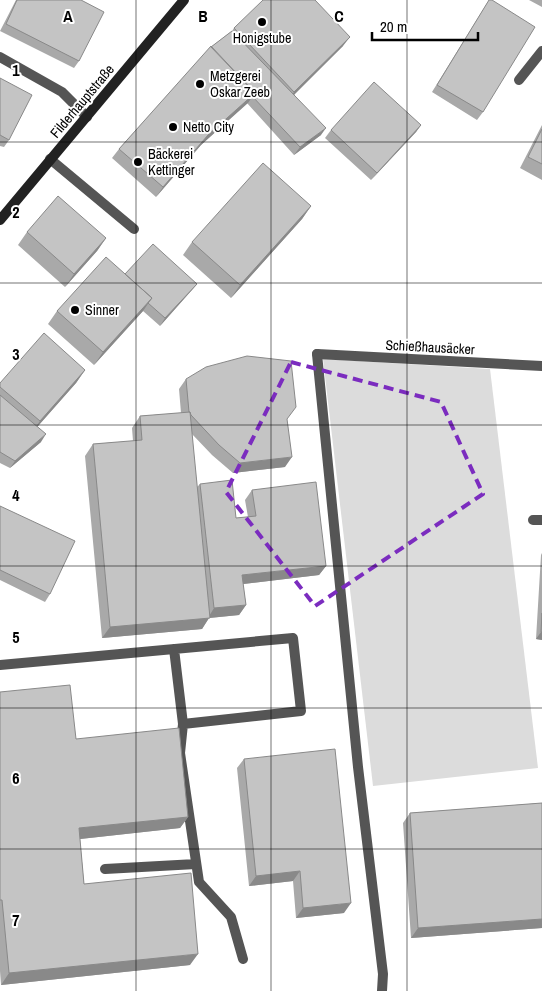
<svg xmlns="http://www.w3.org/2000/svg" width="542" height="991" viewBox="0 0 542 991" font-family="'Archivo Narrow',sans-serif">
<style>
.green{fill:#dcdcdc}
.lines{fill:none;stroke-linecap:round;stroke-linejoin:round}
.lane{stroke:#555;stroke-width:10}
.street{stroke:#555;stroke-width:10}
.secondary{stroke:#222;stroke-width:10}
.wall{fill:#a9a9a9}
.shaded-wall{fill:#898989}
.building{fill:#c4c4c4;stroke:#898989}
.marked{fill:none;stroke:#7b2cbf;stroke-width:4;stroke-dasharray:10 6;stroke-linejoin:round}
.grid{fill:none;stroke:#000;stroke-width:1;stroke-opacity:0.55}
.poi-dot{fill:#000;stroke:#fff;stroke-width:2}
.labels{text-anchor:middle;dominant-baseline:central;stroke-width:4;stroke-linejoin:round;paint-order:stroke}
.poi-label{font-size:14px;fill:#000;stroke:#fff;text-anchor:start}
.street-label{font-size:14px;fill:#000;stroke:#fff}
.grid-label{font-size:16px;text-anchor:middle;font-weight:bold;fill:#000;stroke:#fff;stroke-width:4;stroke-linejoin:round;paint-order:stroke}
</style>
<rect width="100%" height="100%" fill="#fff"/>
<path class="green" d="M 323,359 L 490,369 L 538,768 L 373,786 Z"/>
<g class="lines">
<path class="lane" d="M 519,80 L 542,51
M 50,159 L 134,229
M 317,354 L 358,767 L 383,974 L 382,991
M 533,520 L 542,520
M 0,665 L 293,638 L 301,711 L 183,724 L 174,649
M 183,724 L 180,753 L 199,882 L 231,917 L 243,959
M 105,869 L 196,864"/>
<path class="street" d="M 0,57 L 62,92 L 87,117
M 317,354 L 542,366"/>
<path class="secondary" d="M 0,220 L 184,0"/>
</g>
<path class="wall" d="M 16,0 L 81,0 L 79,61 L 74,68 L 0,31 Z
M 489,0 L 483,112 L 477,120 L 432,92 Z
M 529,0 L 542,0 L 542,7 Z
M 234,28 L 343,46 L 294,94 L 321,135 L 294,155 L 247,103 L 201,145 L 156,197 L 112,158 L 119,149 L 211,47 L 232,31 Z
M 0,78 L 9,140 L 4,147 L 0,146 Z
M 421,125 L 416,132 L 371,180 L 325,138 L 331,130 Z
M 542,125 L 542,180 L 520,168 Z
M 311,206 L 302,219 L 231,298 L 183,255 L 192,242 Z
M 27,232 L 106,238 L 97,251 L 65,287 L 18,245 Z
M 125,274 L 197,284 L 191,291 L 160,326 L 143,311 L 94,365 L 48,324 L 57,311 Z
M 85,370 L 76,383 L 37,427 L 41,442 L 10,468 L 0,463 L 0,383 Z
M 186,379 L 287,419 L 285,467 L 233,473 L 212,455 L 192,434 L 197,487 L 200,484 L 236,518 L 248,517 L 245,500 L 252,490 L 326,566 L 319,575 L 243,584 L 246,605 L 239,615 L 209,618 L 202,629 L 102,638 L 85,456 L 93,444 L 133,441 L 132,428 L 140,416 L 181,413 L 179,389 Z
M 0,506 L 50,594 L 45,602 L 0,580 Z
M 542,553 L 542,640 L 536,639 L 541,555 Z
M 0,692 L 76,739 L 188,817 L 180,828 L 80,839 L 84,884 L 190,965 L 1,985 L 0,971 Z
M 244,759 L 344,913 L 296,918 L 293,881 L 249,886 L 237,768 Z
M 542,803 L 542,928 L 411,938 L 403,823 L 410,813 Z"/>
<path class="shaded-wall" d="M 350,37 L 343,46 L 287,102 L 294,92 Z
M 255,93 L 248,103 L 201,145 L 156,197 L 163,187 L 208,135 Z
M 421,125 L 416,132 L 371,180 L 377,173 Z
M 326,128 L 321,135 L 294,155 L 300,147 Z
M 311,206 L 302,219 L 231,298 L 240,285 Z
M 106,238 L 97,251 L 65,287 L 74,274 Z
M 197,284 L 191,291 L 160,326 L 165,318 Z
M 152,298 L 143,311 L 94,365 L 103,352 Z
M 85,370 L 76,383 L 31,434 L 40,421 Z
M 46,434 L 41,442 L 10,468 L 15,461 Z
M 292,457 L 285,467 L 233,473 L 240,463 Z
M 326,566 L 319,575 L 235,585 L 242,575 Z
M 246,605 L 239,615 L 209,618 L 202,629 L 102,638 L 110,627 L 208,618 L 214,608 Z
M 541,632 L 542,632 L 542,640 L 536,639 Z
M 188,817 L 180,828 L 71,840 L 79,828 Z
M 300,871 L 293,881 L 249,886 L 256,876 Z
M 351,903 L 344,913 L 296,918 L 303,908 Z
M 542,919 L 542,928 L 411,938 L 418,928 Z
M 198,954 L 190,965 L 1,985 L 9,973 Z"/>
<path class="building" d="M 17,0 L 81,0 L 104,12 L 79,61 L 6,24 Z
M 263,0 L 315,0 L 350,37 L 294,92 L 234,28 Z
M 489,0 L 492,0 L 535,27 L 483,112 L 437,85 Z
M 232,31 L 326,128 L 300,147 L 252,96 L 255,93 L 211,47 Z
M 211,46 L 255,93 L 208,135 L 163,187 L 119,149 Z
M 0,78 L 32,95 L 9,140 L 0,135 Z
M 374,82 L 421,125 L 377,173 L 331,130 Z
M 542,129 L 542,164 L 528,157 Z
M 263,163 L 311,206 L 240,285 L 192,242 Z
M 58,196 L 106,238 L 74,274 L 27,232 Z
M 153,244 L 197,284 L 165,318 L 148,303 L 152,298 L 125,274 Z
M 106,257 L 152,298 L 103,352 L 57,311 Z
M 44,333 L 85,370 L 40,421 L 0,387 L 0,383 Z
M 247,356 L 291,361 L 296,407 L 287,419 L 292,457 L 240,463 L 219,445 L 191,415 L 190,412 L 189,412 L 186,379 L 206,367 Z
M 0,395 L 46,434 L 15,461 L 0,452 Z
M 190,412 L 210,618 L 110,627 L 93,444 L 142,440 L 140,416 Z
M 232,480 L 236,518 L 256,516 L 252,490 L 316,482 L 326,566 L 242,575 L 246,605 L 214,608 L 200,484 Z
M 0,506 L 75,541 L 50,594 L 0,570 Z
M 542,613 L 542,632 L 541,632 Z
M 70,685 L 76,739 L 179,728 L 188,817 L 79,828 L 84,884 L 191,873 L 198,954 L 9,973 L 2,900 L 0,900 L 0,692 Z
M 335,749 L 351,903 L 303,908 L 300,871 L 256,876 L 244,759 Z
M 542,803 L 542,919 L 418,928 L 410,813 Z"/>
<path class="marked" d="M 291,362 L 441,402 L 483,494 L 315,606 L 226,492 Z"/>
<path class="grid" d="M 136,0 L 136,991M 271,0 L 271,991M 407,0 L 407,991M 0,142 L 542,142M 0,283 L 542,283M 0,425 L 542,425M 0,566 L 542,566M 0,708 L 542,708M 0,849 L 542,849"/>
<g class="poi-dot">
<circle cx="262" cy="22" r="5"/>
<circle cx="200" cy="84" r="5"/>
<circle cx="173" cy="127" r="5"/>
<circle cx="138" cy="162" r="5"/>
<circle cx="75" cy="310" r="5"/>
</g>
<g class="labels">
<g class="poi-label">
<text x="262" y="38" text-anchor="middle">Honigstube</text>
<text x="210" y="76">Metzgerei<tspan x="210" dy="16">Oskar Zeeb</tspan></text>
<text x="183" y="127">Netto City</text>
<text x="148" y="154">Bäckerei<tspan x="148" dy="16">Kettinger</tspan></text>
<text x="85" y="310">Sinner</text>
</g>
<g class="street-label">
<text transform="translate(82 101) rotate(-50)">Filderhauptstraße</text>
<text transform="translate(430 347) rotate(3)">Schießhausäcker</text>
</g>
</g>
<g class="grid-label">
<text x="68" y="22">A</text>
<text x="203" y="22">B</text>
<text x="339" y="22">C</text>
<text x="16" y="76">1</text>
<text x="16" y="218">2</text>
<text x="16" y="360">3</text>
<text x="16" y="501">4</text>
<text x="16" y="643">5</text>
<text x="16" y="784">6</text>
<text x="16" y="926">7</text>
</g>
<path d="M372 32v8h106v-8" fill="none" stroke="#000000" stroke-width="2.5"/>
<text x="380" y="32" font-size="15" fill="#000000" stroke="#ffffff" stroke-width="4" paint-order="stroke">20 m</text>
</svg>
